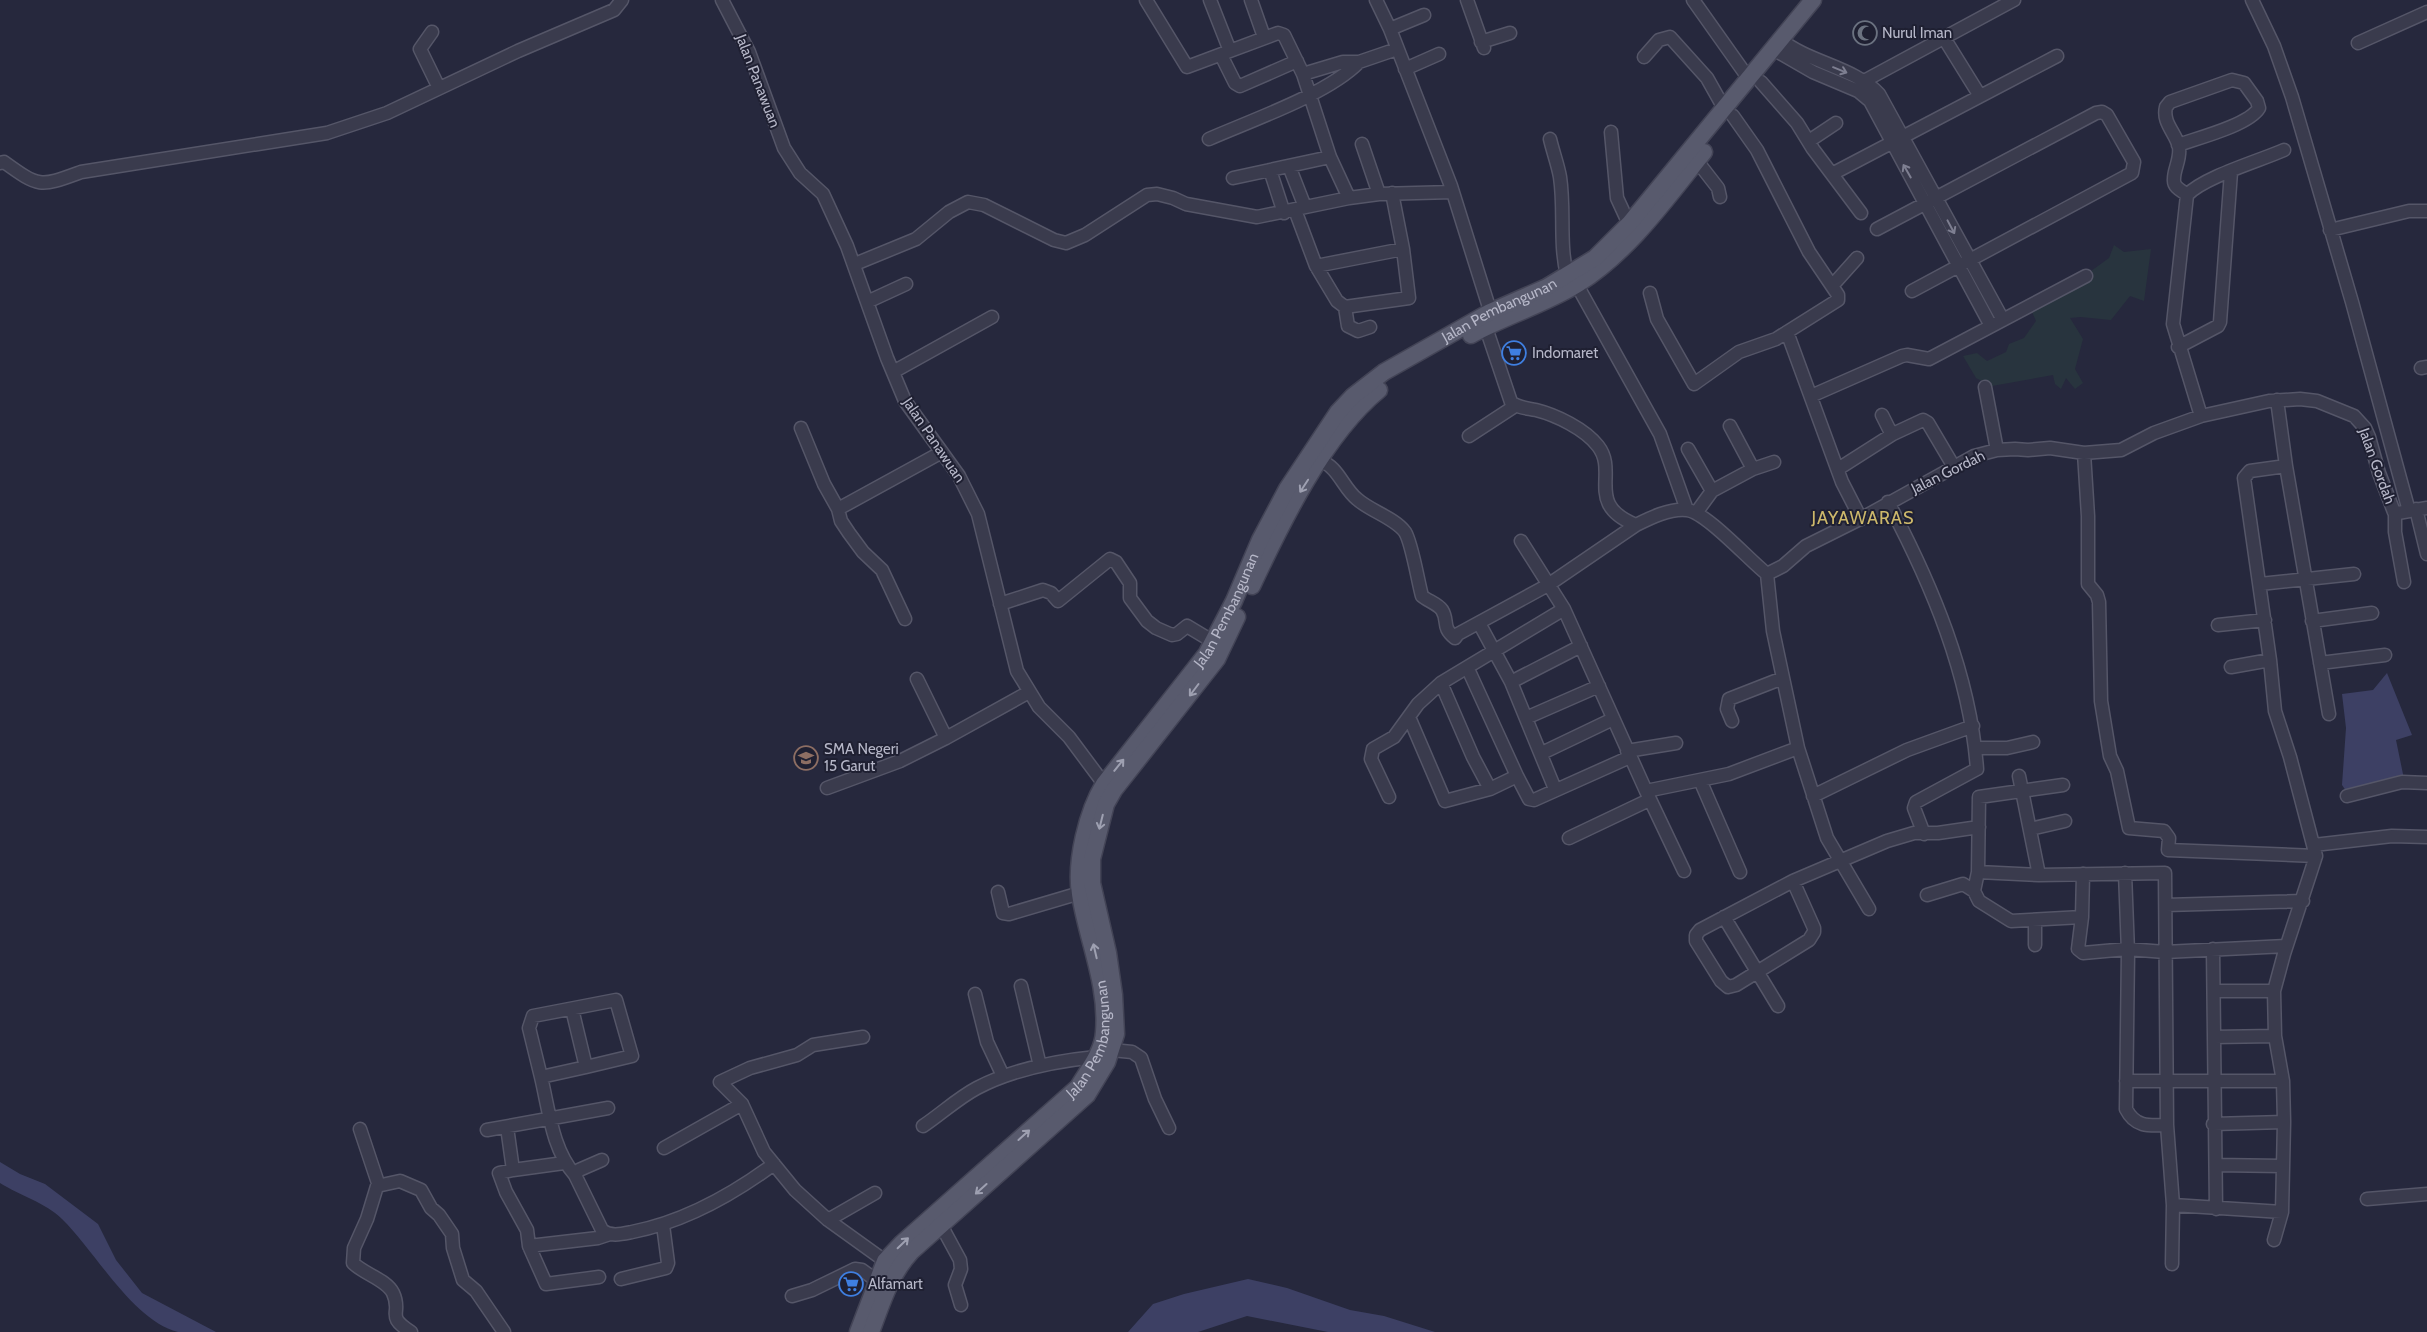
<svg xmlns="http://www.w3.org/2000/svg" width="2427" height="1332" viewBox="0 0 2427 1332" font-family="Cabin,sans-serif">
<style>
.green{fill:#28343e}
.water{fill:#3d4064}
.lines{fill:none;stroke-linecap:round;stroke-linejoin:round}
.minor-casing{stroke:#555668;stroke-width:15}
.major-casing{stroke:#434456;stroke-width:19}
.minor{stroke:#3a3b4d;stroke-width:12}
.major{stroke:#585a6d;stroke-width:16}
.oneway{stroke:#7e7f91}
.oneway2{stroke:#9ea0b1}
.labels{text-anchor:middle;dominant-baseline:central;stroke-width:4;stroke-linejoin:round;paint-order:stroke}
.poi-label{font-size:15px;fill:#b6b7c8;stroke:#1f2032;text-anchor:start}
.street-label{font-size:15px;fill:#b6b7c8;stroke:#1f2032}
.quarter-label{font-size:18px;letter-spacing:1px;fill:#cdb86b;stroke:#1f2032}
</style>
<rect width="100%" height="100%" fill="#26283d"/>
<path class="green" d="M 2114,245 L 2124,252 L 2151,249 L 2144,301 L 2130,296 L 2111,320 L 2081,317 L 2070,318 L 2083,339 L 2075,369 L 2083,383 L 2075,389 L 2066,378 L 2061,389 L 2055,384 L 2053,375 L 1992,386 L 1976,378 L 1963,356 L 1977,353 L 1987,361 L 2006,352 L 2009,344 L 2024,338 L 2036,321 L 2032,312 L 2093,277 L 2091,271 L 2109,258 Z"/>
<path class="water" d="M 2387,673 L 2412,735 L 2396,740 L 2404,779 L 2346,791 L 2342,785 L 2346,728 L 2342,694 L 2373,690 Z
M 0,1162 L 20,1174 L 45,1184 L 98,1224 L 116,1260 L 142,1293 L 216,1332 C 204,1332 189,1332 178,1332 C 133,1321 95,1251 62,1219 C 46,1203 19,1195 0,1183 Z
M 1248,1279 L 1287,1288 L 1350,1310 L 1384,1316 L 1435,1332 L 1328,1332 L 1247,1316 L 1198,1332 L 1128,1332 L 1153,1304 L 1184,1294 Z"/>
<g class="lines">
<g class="minor-casing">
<path id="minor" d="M 722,0 L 749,52 L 784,148 L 800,173 L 823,194 L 847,246 L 887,358 L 905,401 L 959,476 L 978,514 L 1017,671 L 1039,707 L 1069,737 L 1104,784 L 1110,788
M 1146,0 L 1187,67 L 1278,33 L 1284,35 L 1303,74 L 1330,157 L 1349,198
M 1210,0 L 1230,51
M 1251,0 L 1264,37
M 1376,0 L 1390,29 L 1451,186 L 1493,320
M 1467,0 L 1484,48
M 1693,0 L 1749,79
M 2252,0 L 2274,46 L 2292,97 L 2352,302 L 2409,511
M 1390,29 L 1424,15
M 432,32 L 420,49 L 439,88
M 1944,38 L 1980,96
M 1781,40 C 1810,63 1854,67 1879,94 L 2003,320
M 1481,42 L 1510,33
M 2358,43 L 2427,12
M 1773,49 L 1813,72 L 1858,91 L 1870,101 L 1991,326
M 1221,55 L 1235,83 L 1240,86 L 1297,61
M 1644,57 L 1659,40 L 1670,37 L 1707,78 L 1725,110
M 1405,69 L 1439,54
M 1303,74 L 1343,62 L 1359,62 L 1397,49
M 1864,81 L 2014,0
M 1761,82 L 1797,123 L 1813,149 L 1861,213
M 1611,132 L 1617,198 L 1629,224
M 1209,139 C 1252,120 1328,94 1359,62
M 1550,139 C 1553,152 1558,165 1560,177 C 1565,210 1559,243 1567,275
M 1809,141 L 1836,123
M 1362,144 L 1379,194
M 2178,145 C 2198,138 2249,125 2259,108 L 2257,101 L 2244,83 L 2232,80 L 2170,102 L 2166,107 C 2162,123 2176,133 2179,147 C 2181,160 2173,170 2174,181 C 2174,188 2183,191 2187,195
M 1697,161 L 1718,188 L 1720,197
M 0,163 L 4,162 C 40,188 40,187 81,172 L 327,133 L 387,113 L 518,51 L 614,10 L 622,0
M 1289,166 L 1305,207
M 1270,170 L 1284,213
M 1832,174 L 2057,56
M 1233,178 L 1330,157
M 1295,210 L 1316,266 L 1403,249
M 1877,229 L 2096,113 L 2102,112 L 2107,115 L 2134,162 L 2132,173 L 1912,291
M 2330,230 L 2409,211 L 2427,211
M 855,264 L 916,239 L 949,212 L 968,202 L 984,205 L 1054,240 L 1066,243 L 1085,235 L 1147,195 L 1157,194 L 1173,198 L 1186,204 L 1257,217 L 1349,198 L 1379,194 L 1453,192
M 1316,266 L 1337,301 L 1345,307 L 1348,326 L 1358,331 L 1370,327
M 1577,285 L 1660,434 L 1687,510
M 1832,286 L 1857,258
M 1650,293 L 1657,319 L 1694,384 L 1739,352 L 1776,339 L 1838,300 L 1838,295 L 1809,252 L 1757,150 L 1733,116
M 867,302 L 906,284
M 1345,307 L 1409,298 L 1403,249 L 1392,193
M 1483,319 L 1511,402 C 1518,408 1527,408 1536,410 C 1556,415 1585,429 1598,446 C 1619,473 1584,504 1636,525 C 1650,518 1670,508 1687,510 C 1706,512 1749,560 1767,574 L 1783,566 L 1806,546 L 1864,517 L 1974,456 L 1997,450 L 2015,449 L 2028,450 L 2050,448 L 2084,453 L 2121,450 L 2154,433 L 2201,416 L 2269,401 L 2300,399 L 2317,401 L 2354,416 L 2365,428 L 2369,437 L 2379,473 L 2394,512 L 2398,513 L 2427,508
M 1787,332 L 1842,482 L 1861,519
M 2178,347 L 2218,326 L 2220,322 L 2231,172
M 2421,368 L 2427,367
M 893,372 L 992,317
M 1985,387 L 1997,450
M 1811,396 L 1902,356 L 1907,355 L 1929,359 L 2086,276
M 1882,415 L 1891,433 L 1893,434 L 1923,420 L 1928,423 L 1954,467
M 2201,416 L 2173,324 L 2187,195 C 2204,177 2259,161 2284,150
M 1730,426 L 1753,469
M 801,428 L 824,484 L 838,509
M 1469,436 L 1515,406
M 1688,449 L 1712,491
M 2084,453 L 2088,516 L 2088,584 L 2097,595 L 2099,602 L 2101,701 L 2110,756 L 2117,771 L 2129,828 L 2164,831 L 2169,838 L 2168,850 L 2316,856
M 1320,461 C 1338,466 1343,488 1357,499 C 1370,511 1395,518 1405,532 C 1412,543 1418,582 1422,596 C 1428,601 1438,604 1442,610 C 1449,621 1441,627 1455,638 L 1458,634 L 1548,585 L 1636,525
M 2286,466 L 2329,714
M 1838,469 L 1893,434
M 1888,502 C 1932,585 1970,675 1977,769 L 1916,802 L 1914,808 L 1924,834
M 2416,509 L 2427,554
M 1696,513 L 1712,491 L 1753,469 L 1774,462
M 2395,513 L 2395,532 L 2404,582
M 1521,541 L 1564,609 L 1646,791 L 1729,774 L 1798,748
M 1767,574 L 1773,631 L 1798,748 L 1827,838 L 1869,909
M 2260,584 L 2354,574
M 1000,604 L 1043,590 L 1051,593 L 1058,601 L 1110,559 L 1116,562 L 1130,583 L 1130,598 L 1147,621 L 1156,628 L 1172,635 L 1177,634 L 1187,626 L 1212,641
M 905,619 L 882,570 L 863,552 L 849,533 L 841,521 L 838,509 L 942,452
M 2312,621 L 2372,613
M 1479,623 L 1511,682 L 1555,789
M 2218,625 L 2265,620
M 2320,663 L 2385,655
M 2231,667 L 2270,660
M 917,679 L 946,738 L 1029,692
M 1511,682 L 1581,646
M 1441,683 L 1473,757 L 1490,789
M 1409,717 L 1445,801 L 1490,789 L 1517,776 L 1468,669
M 1526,718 L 1599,686
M 1732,721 L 1727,709 L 1729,699 L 1783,678
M 1975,748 L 2007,748 L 2033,742
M 1627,751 L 1676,743
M 1542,753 L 1613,719
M 1517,776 L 1529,799 L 1534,800 L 1630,757
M 2019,776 L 2039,875
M 1700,780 L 1740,872
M 2063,785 L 1979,797 L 1978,872 L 1974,891 L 1979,901 L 2011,921 L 2082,917
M 827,788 L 900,761 L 946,738
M 1646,791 L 1684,871
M 1813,796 L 1907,750 L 1973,726
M 2347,796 L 2402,782 L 2427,783
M 1389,797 L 1371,759 L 1373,749 L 1394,737 L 1418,704 L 1441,683 L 1564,609
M 2030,829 L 2065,821
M 1569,838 L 1649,800
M 2314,845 L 2392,836 L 2427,837
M 1978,872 L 2039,875 L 2165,873 L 2167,1125 L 2173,1205 L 2172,1264
M 2125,873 L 2128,952 L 2126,1109 C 2135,1127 2148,1126 2167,1125
M 2083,874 L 2082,917 L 2078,949 L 2083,953 L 2127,949 L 2165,952 L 2286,946
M 1793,881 L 1814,928 L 1814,932 L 1809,940 L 1736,985 L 1728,987 L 1721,981 L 1696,941 L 1696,935 L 1700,930 L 1793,881 L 1887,841 L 1914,833 L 1938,833 L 1979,827
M 998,892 L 1003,913 L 1009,914 L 1080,893
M 1927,895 L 1963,884 L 1974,891
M 2166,905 L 2303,901
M 1724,917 L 1778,1006
M 2035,920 L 2035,945
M 2213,949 L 2216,1209
M 1021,986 L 1040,1066
M 2214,991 L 2274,991
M 975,994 L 987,1042 L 1003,1076
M 572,1009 L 586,1067 L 541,1077 C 549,1110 552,1149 575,1175
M 863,1037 L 813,1045 L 797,1055 L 750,1068 L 720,1082 L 742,1104 L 764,1152 L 795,1190 L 828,1220 L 885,1261
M 2214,1037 L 2275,1036
M 1112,1050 L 1132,1052 L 1141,1058 L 1155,1099 L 1169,1128
M 541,1077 L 529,1028 L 533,1016 L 616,1000 L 632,1056 L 586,1067
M 2126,1081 L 2283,1081
M 2213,1124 L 2284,1122
M 923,1126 C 941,1114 958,1098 977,1088 C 1013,1069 1056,1061 1096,1057
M 507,1127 L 513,1170 L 564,1163
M 360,1129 L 378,1183 L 367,1219 L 354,1248 L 353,1263 C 364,1274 387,1280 393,1293 C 403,1314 384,1315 411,1332
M 487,1130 L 608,1108
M 664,1148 L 742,1104
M 602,1160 L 579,1170 L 575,1175 L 602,1230 C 610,1237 622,1234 632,1232 C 684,1222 732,1195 774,1164
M 2216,1165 L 2282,1166
M 513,1170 L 499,1173 L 506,1192 L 527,1230 L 529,1246 L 598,1238 L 610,1234
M 377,1186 L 400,1181 L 421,1190 L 431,1208 L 439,1215 L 452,1234 L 453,1248 L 463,1280 L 476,1291 L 504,1332
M 2367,1199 L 2427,1194
M 2173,1205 L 2282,1212
M 828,1220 L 875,1193
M 941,1225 L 960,1260 L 961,1269 L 955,1285 L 961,1305
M 2274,1240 L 2282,1212 L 2284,1122 L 2283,1081 L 2275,1036 L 2274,991 L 2284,954 L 2316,856 L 2290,757 L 2275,711 L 2270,660 L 2244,478 L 2250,471 L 2286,466 L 2277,400
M 529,1246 L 546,1284 L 599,1277
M 621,1279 L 666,1268 L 668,1263 L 663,1225
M 792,1296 L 812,1290 L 855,1269 L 862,1270 L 877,1281"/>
</g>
<g class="major-casing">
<g id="major">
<path d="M 1471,335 C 1505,316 1544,305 1578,284 C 1629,252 1667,198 1704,152"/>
<path d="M 1252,586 C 1282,522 1324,435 1379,390"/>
<path id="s1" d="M 858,1332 L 885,1261 L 902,1243 L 1078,1087 C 1088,1070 1103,1052 1104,1032 C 1108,984 1087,940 1080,894 C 1075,861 1087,812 1104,784 L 1207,653 L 1234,601 L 1260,540 L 1287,489 L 1338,412 L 1353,396 L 1384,372 L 1490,312 L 1547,287 L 1595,258 L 1629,224 L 1813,0"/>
<path d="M 871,1332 C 882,1303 890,1275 911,1252 L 1087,1095 L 1107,1062 L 1116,1034 L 1114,995 L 1108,953 L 1092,883 L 1092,859 L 1106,804 L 1114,790 L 1217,659 L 1237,617"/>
</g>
</g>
<use href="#minor" class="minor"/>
<use href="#major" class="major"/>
</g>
<defs><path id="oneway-shaft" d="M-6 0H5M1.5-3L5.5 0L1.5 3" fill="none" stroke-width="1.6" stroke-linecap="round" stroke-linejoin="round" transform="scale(1.25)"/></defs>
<g class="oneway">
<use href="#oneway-shaft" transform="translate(1840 70) rotate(22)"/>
<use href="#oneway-shaft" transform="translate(1907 171) rotate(-120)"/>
<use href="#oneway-shaft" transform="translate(1951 227) rotate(62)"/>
</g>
<g class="oneway2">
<use href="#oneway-shaft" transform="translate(1304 486) rotate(123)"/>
<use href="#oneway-shaft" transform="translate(1194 690) rotate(127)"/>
<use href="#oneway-shaft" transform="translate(1119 765) rotate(-51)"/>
<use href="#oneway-shaft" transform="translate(1101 822) rotate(104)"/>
<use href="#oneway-shaft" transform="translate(1095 951) rotate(-103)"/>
<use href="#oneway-shaft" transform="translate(1024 1135) rotate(-42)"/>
<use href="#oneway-shaft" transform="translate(981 1189) rotate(138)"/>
<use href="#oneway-shaft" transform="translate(903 1243) rotate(-44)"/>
</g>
<defs>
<g id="mosque-ring" transform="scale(1.25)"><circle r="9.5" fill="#1f2032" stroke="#6b7280" stroke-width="1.5"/><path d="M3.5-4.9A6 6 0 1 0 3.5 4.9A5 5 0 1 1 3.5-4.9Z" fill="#6b7280"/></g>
<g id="supermarket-ring" transform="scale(1.25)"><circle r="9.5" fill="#1f2032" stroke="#3f7fe0" stroke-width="1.5"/><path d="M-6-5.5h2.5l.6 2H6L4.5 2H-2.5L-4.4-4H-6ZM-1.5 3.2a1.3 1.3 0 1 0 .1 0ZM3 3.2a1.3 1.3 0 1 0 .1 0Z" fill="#3f7fe0"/></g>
<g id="school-ring" transform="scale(1.25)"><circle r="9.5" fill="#1f2032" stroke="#8d6e63" stroke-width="1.5"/><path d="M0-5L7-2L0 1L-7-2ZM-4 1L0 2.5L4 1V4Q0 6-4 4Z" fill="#8d6e63"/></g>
</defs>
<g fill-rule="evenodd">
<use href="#mosque-ring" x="1865" y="33"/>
<use href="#supermarket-ring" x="1514" y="353"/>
<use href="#school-ring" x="806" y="758"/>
<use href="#supermarket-ring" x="851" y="1284"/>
</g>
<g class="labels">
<g class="poi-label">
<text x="1882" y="33">Nurul Iman</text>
<text x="1532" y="353">Indomaret</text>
<text x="824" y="749">SMA Negeri<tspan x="824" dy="17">15 Garut</tspan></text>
<text x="868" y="1284">Alfamart</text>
</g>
<g class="street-label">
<text transform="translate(758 81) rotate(69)">Jalan Panawuan</text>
<text stroke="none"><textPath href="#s1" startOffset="1286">Jalan Pembangunan</textPath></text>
<text transform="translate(934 440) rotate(56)">Jalan Panawuan</text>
<text transform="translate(2377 466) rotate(70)">Jalan Gordah</text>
<text transform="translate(1948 472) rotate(-26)">Jalan Gordah</text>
<text stroke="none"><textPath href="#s1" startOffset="866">Jalan Pembangunan</textPath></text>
<text stroke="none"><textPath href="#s1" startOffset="386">Jalan Pembangunan</textPath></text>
</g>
<g class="quarter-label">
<text x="1863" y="518">JAYAWARAS</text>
</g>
</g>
</svg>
